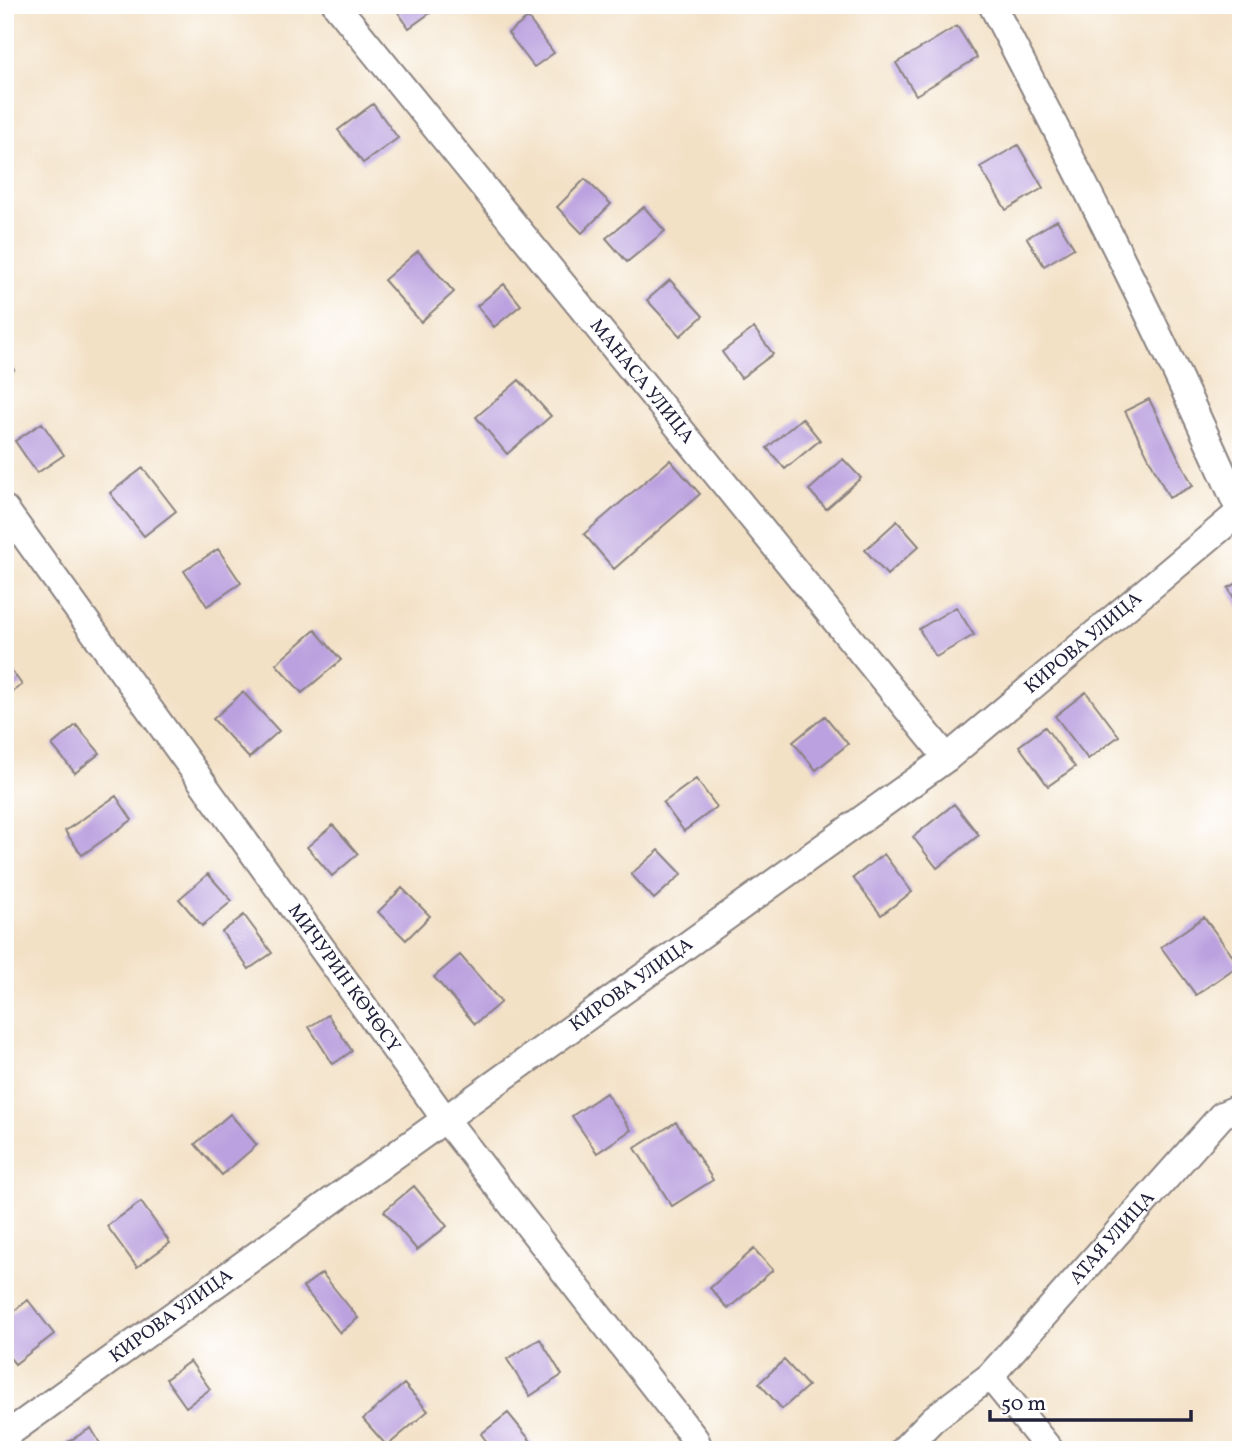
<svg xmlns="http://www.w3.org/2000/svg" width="1246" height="1455" viewBox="0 0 1246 1455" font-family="Vollkorn,serif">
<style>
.building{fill:#bba1df}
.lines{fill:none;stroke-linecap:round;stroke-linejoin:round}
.street-casing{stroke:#8a8280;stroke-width:30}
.street{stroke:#fff;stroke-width:26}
.labels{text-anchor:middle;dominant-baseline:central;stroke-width:7;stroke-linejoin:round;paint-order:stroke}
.street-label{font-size:19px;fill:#22223b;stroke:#fff}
</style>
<rect width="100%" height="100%" fill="#fff"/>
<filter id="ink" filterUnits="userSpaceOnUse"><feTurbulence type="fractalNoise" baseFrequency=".0143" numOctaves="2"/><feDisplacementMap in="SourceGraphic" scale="14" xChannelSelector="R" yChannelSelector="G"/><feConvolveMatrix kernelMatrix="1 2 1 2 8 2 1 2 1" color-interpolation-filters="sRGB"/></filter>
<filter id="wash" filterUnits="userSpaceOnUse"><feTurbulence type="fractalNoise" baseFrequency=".00686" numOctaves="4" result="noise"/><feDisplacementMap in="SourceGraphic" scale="28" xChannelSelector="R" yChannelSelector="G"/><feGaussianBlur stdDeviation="1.57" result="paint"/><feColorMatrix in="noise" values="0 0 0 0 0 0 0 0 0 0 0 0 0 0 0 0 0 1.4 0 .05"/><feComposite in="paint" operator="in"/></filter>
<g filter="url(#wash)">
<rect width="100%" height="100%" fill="#f3e1c6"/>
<g id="blocks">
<path class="building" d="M 393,5 L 441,5 L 409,28 Z
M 528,18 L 554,53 L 534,67 L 508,33 Z
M 957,26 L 977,58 L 916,95 L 896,63 Z
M 373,104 L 398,138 L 363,163 L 338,130 Z
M 1018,145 L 1043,188 L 1006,210 L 980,167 Z
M 585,179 L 611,204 L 582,233 L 557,207 Z
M 644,207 L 665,231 L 627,262 L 606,238 Z
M 1057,220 L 1074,248 L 1044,266 L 1027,238 Z
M 418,251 L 454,292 L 421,322 L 384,280 Z
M 670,280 L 703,316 L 680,336 L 647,300 Z
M 504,284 L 521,305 L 494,327 L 477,306 Z
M 754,328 L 773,354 L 741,378 L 722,352 Z
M 5,360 L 14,370 L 5,378 Z
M 519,380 L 551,416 L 507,454 L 476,417 Z
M 1149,399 L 1193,486 L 1169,498 L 1125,411 Z
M 802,418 L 820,440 L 785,469 L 767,448 Z
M 42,423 L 64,455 L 37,473 L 15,441 Z
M 843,459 L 861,478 L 826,509 L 809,490 Z
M 670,460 L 700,494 L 614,569 L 584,534 Z
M 143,468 L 176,511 L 144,536 L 110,493 Z
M 897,521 L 919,546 L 887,575 L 865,550 Z
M 218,549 L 241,583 L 207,606 L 184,571 Z
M 1241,581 L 1241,610 L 1228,588 Z
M 956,607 L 974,635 L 936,657 L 919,629 Z
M 315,630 L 341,660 L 302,693 L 276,664 Z
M 5,661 L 22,685 L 5,696 Z
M 243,692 L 279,731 L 249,758 L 213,719 Z
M 1086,692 L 1119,736 L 1088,759 L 1055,716 Z
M 825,716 L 848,744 L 816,770 L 793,742 Z
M 76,725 L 100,753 L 75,773 L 52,745 Z
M 1045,727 L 1075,767 L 1048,786 L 1019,746 Z
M 696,779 L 717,807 L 684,831 L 663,803 Z
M 116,796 L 132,820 L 82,855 L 65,831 Z
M 954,804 L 979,835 L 937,868 L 913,837 Z
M 333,825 L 358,854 L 332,876 L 307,847 Z
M 659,850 L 682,874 L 654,899 L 631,874 Z
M 884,854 L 912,892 L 881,915 L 853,878 Z
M 208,874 L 232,901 L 202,926 L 179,899 Z
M 402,888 L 430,916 L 406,940 L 378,912 Z
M 244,915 L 272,953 L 249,969 L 222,932 Z
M 1204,917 L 1239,965 L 1196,995 L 1161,947 Z
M 460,955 L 501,1002 L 475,1024 L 434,977 Z
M 328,1015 L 352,1051 L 333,1064 L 309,1027 Z
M 606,1093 L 631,1130 L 597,1153 L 572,1116 Z
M 230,1114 L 257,1145 L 222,1175 L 195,1144 Z
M 676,1122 L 713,1180 L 672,1206 L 635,1148 Z
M 414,1186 L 447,1226 L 417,1250 L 384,1211 Z
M 141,1202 L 170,1243 L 137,1267 L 107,1226 Z
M 754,1249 L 773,1270 L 728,1309 L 710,1288 Z
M 322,1273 L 358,1318 L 340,1333 L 303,1287 Z
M 28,1300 L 54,1334 L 15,1364 L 5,1352 L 5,1318 Z
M 540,1339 L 562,1375 L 530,1396 L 507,1359 Z
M 784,1360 L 808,1386 L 782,1409 L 759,1383 Z
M 190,1361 L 210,1389 L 186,1407 L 166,1379 Z
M 404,1384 L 428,1411 L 387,1446 L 363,1419 Z
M 508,1413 L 535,1446 L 530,1450 L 493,1450 L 481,1434 Z
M 91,1428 L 104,1450 L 55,1450 Z"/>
</g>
</g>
<g filter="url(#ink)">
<use href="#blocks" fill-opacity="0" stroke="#8a8280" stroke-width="2"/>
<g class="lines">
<g class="street-casing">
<g id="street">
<path id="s1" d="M 336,5 L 947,758"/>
<path d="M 992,5 C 1079,172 1164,339 1240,512"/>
<path id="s2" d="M 5,509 L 445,1119 L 695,1439 L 700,1450"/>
<path d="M 990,1376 L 1050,1450"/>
<path id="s3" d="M 5,1436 L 947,758 L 1241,511"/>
<path id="s4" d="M 903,1450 L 933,1419 L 990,1376 L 1222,1115 L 1241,1107"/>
</g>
</g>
<use href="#street" class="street"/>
</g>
</g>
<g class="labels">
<g class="street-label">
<text stroke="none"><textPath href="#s1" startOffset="485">МАНАСА УЛИЦА</textPath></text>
<text stroke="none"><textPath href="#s3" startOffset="1339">КИРОВА УЛИЦА</textPath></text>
<text stroke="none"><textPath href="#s2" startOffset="579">МИЧУРИН КӨЧӨСҮ</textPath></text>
<text stroke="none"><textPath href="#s3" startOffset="772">КИРОВА УЛИЦА</textPath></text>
<text stroke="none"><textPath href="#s4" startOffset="299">АТАЯ УЛИЦА</textPath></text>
<text stroke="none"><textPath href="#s3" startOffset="205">КИРОВА УЛИЦА</textPath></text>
</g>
</g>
<rect width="1246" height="1455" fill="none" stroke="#fff" stroke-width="28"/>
<path d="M990 1410v10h201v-10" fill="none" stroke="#22223b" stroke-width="3.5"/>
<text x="1001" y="1410" font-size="21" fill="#22223b" stroke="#ffffff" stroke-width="5" paint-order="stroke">50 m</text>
</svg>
